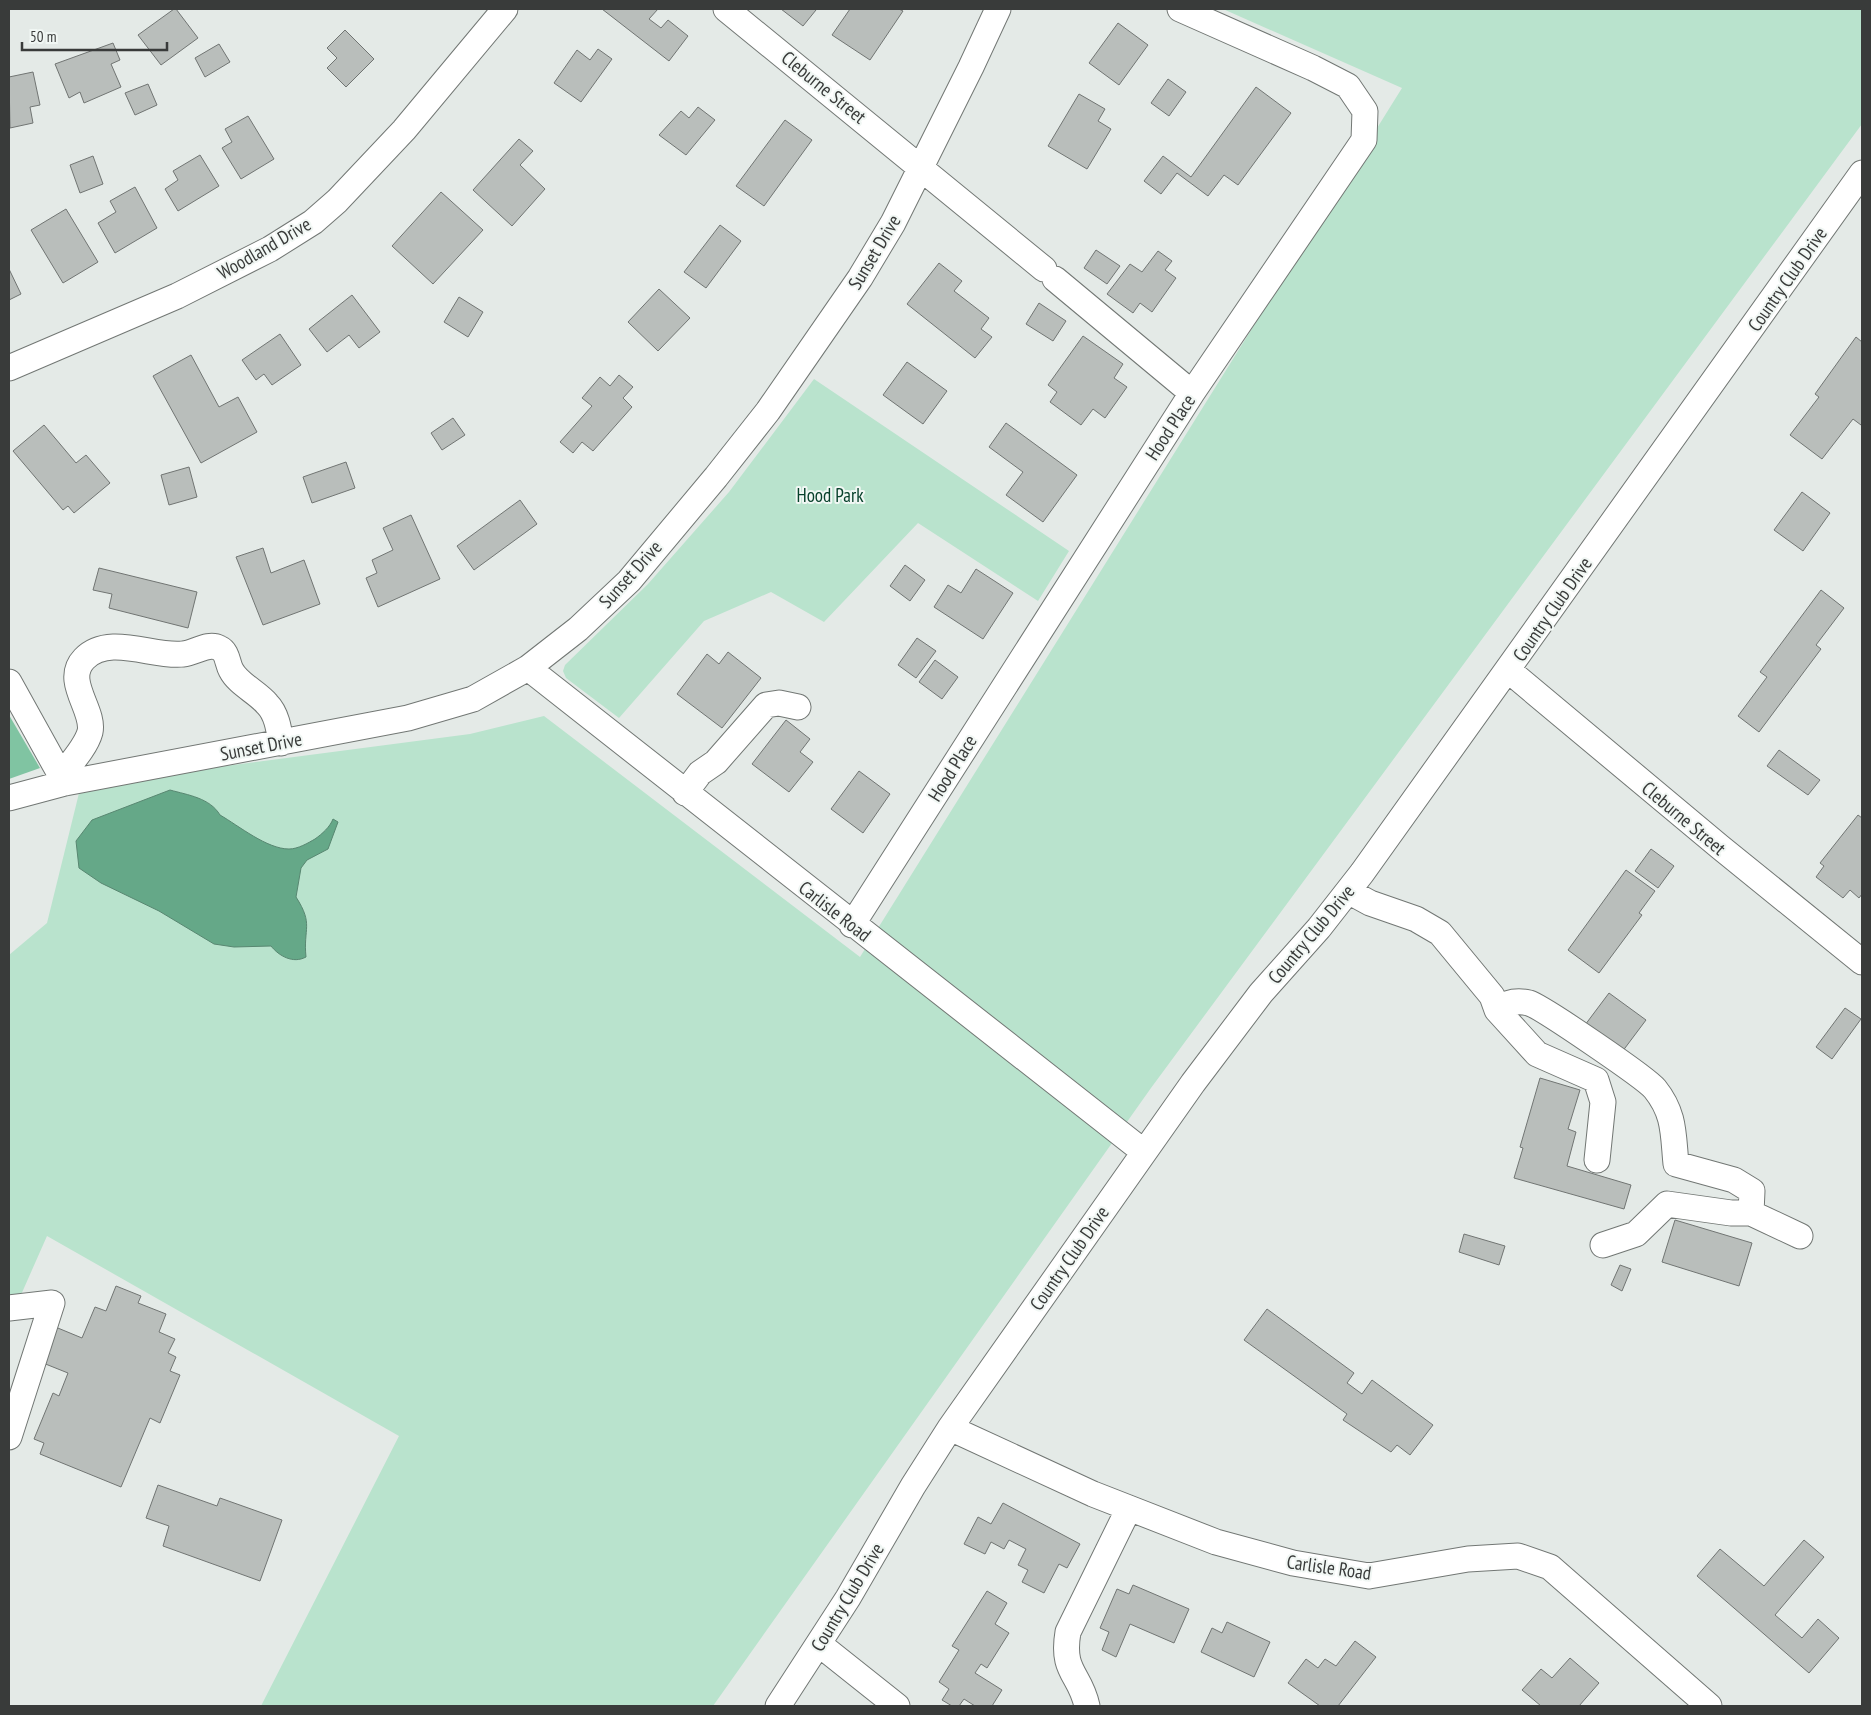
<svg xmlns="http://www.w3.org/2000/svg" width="1871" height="1715" viewBox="0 0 1871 1715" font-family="'PT Sans Narrow',sans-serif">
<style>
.green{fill:#b9e3cd}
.forest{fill:#80c4a2}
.water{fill:#65a888;stroke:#588771}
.building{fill:#b9bebb;stroke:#717573}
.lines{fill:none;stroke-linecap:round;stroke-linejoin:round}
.minor-casing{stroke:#727774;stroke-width:27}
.minor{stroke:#fff;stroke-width:25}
.labels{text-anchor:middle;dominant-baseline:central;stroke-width:4;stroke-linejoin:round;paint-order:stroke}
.street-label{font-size:19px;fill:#393b3a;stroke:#f1f7f4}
.park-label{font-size:19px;fill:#07412b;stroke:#f1f7f4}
</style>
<rect width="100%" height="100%" fill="#e4eae7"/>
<path class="green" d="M 1223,9 L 1862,9 L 1862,124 L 1151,1088 L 713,1706 L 261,1706 L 399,1436 L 47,1236 L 9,1322 L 9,955 L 47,923 L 81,785 L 470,734 L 544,716 L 860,957 L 1402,88 Z
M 814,379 L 1069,551 L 1038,601 L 918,523 L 824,622 L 771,592 L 704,621 L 619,718 L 566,678 L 563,671 L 565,665 L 648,584 L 729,492 Z"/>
<path class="forest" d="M 9,715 L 40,768 L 9,779 Z"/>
<path class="water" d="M 170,790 C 188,795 210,798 220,815 C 239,826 267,849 289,849 C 298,849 308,843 315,839 C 322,834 330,827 333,819 L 338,822 L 328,849 L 307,860 L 301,868 L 296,897 C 314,925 303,928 306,957 C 293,964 279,956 271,946 L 234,947 L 214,944 L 159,911 L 101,883 L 79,868 L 76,841 L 92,820 Z"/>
<path class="building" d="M 174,9 L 176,9 L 198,38 L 161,65 L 138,35 Z
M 602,9 L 658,9 L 649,19 L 661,28 L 668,20 L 688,36 L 669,61 Z
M 781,9 L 814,9 L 816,10 L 803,26 Z
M 850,9 L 899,9 L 903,11 L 870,60 L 832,35 Z
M 1118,23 L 1148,45 L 1119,85 L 1089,63 Z
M 345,30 L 374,59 L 346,87 L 327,68 L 337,58 L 327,48 Z
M 113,43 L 120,60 L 111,64 L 121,87 L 84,103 L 80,92 L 69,98 L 55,64 Z
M 219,44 L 230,62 L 205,77 L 195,58 Z
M 598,49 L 612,59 L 581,102 L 554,83 L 577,50 L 590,60 Z
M 33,72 L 40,105 L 30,107 L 33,123 L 10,128 L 9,77 Z
M 1168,79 L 1186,92 L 1169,116 L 1151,103 Z
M 148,84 L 157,105 L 135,115 L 125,93 Z
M 1256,87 L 1291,113 L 1238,185 L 1224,175 L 1208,196 L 1177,173 L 1161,194 L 1144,181 L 1163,156 L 1191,177 Z
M 1079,94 L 1105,109 L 1098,121 L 1111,129 L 1087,169 L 1048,146 Z
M 698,107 L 715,120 L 686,155 L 659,135 L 681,111 L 689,118 Z
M 248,116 L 274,159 L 241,179 L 222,148 L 232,142 L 225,129 Z
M 785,120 L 812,140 L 764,206 L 736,186 Z
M 519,139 L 533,151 L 520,165 L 545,189 L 512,226 L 473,190 Z
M 200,155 L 219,186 L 178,211 L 165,189 L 178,180 L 173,171 Z
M 93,156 L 103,184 L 80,193 L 70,165 Z
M 135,187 L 157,228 L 115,253 L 98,223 L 116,212 L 110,201 Z
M 441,192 L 483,230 L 433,284 L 392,246 Z
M 66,209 L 98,262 L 63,283 L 31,230 Z
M 720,225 L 741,241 L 706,288 L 684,272 Z
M 1096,250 L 1120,266 L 1107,284 L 1084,268 Z
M 1158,251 L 1172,261 L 1165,270 L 1176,278 L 1152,312 L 1140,303 L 1133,313 L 1107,294 L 1130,264 L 1142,272 Z
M 939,263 L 962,281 L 954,291 L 989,318 L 981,329 L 992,337 L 975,358 L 907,304 Z
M 9,269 L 21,294 L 9,300 Z
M 659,289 L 690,318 L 658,351 L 628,322 Z
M 352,295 L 380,332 L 359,348 L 349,335 L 327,352 L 309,329 Z
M 459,297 L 483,312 L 468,337 L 444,322 Z
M 1039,303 L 1066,321 L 1053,341 L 1026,324 Z
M 280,334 L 301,365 L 272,385 L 264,374 L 256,380 L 242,360 Z
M 1083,336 L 1123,364 L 1114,378 L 1127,387 L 1105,418 L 1093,409 L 1081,425 L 1050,402 L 1057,392 L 1048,385 Z
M 1856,337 L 1862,342 L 1862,423 L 1861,425 L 1853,419 L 1822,459 L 1790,435 L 1819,397 L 1815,394 Z
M 191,355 L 219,407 L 238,397 L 257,432 L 201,463 L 153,376 Z
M 907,362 L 947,391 L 923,424 L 883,395 Z
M 619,375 L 633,387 L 623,398 L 632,407 L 593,451 L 582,442 L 573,453 L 560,442 L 592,406 L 582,398 L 600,377 L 610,386 Z
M 453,418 L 465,435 L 442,450 L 431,433 Z
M 1006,423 L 1077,475 L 1043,522 L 1006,495 L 1023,472 L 989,447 Z
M 44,425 L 76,463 L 86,455 L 110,483 L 74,513 L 68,506 L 63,510 L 13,451 Z
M 346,462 L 355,488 L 312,503 L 303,477 Z
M 189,467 L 197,497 L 169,505 L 161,475 Z
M 1802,492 L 1830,513 L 1803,551 L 1774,530 Z
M 520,500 L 537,524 L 474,570 L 457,546 Z
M 411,515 L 440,579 L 378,607 L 366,578 L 377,573 L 372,560 L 393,550 L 383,528 Z
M 263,548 L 271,573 L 304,560 L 320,604 L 263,625 L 236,557 Z
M 905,565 L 925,580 L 910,601 L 890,586 Z
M 99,568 L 197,592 L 188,628 L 109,608 L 112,594 L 93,590 Z
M 976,569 L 1013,593 L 983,639 L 934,607 L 948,585 L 961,593 Z
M 1821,590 L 1844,608 L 1816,645 L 1821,649 L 1759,732 L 1738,716 L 1767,677 L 1760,672 Z
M 917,638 L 936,651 L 916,678 L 898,665 Z
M 728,652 L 761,678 L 722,728 L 677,694 L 707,654 L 719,664 Z
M 935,660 L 958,677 L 942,699 L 919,682 Z
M 786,720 L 810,739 L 800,752 L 813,762 L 789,792 L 752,764 Z
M 1779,750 L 1820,780 L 1808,795 L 1767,766 Z
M 859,771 L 890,794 L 863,833 L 831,809 Z
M 1858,815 L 1862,818 L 1862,894 L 1859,898 L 1850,890 L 1843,898 L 1816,877 L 1824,866 L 1820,863 Z
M 1651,849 L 1674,866 L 1658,888 L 1635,871 Z
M 1626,870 L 1655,891 L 1639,913 L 1642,915 L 1599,973 L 1568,950 Z
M 1609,993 L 1646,1020 L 1622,1052 L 1585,1025 Z
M 1845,1008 L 1861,1019 L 1832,1059 L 1816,1047 Z
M 1540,1078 L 1580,1090 L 1568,1129 L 1576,1132 L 1567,1166 L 1631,1185 L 1624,1209 L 1514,1178 L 1523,1148 L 1520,1147 Z
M 1675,1220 L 1752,1243 L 1739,1286 L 1662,1262 Z
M 1464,1234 L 1505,1246 L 1499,1265 L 1459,1252 Z
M 1620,1265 L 1631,1269 L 1622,1291 L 1611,1285 Z
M 116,1286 L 141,1296 L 138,1303 L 166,1314 L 159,1332 L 175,1339 L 168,1353 L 176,1357 L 170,1371 L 180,1375 L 160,1423 L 150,1418 L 121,1487 L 40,1454 L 44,1443 L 34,1439 L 53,1393 L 59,1396 L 68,1373 L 38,1361 L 53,1326 L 82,1338 L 95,1307 L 106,1311 Z
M 1267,1309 L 1354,1373 L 1347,1383 L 1362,1394 L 1372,1380 L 1433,1425 L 1410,1455 L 1397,1445 L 1391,1452 L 1343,1420 L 1347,1414 L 1244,1340 Z
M 158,1485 L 217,1506 L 220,1498 L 282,1520 L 260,1581 L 163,1546 L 169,1526 L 146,1518 Z
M 1003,1503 L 1080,1544 L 1067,1568 L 1059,1564 L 1044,1593 L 1022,1582 L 1028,1570 L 1018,1565 L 1026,1549 L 1009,1540 L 1004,1549 L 991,1542 L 985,1554 L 964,1544 L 978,1517 L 991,1524 Z
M 1804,1540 L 1824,1557 L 1775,1615 L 1802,1638 L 1818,1619 L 1839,1638 L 1809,1673 L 1697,1576 L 1720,1549 L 1764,1586 Z
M 1133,1585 L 1189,1609 L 1174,1643 L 1130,1624 L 1116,1657 L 1102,1650 L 1109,1632 L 1100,1628 L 1117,1589 L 1129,1594 Z
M 987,1591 L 1007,1603 L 995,1624 L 1009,1633 L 987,1668 L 981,1664 L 975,1673 L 1002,1690 L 992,1706 L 975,1706 L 964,1699 L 959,1706 L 952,1706 L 942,1700 L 949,1689 L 939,1682 L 959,1650 L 952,1646 Z
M 1227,1622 L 1270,1642 L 1254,1677 L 1201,1652 L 1212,1628 L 1222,1633 Z
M 1355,1641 L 1376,1657 L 1338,1706 L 1320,1706 L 1288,1683 L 1306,1659 L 1318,1668 L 1325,1659 L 1336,1666 Z
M 1570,1658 L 1599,1683 L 1579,1706 L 1541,1706 L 1522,1690 L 1541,1669 L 1552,1678 Z"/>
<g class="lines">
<g class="minor-casing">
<path id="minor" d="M 726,9 L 1044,269
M 1055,279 L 1192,393
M 9,368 L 177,296 L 270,249 L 313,222 L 337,201 L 404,130 L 505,9
M 528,668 L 1144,1152
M 1508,670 L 1720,847 L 1862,962
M 9,682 L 65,783
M 61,776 C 70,764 86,747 90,732 C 95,710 63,681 84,659 C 109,633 154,658 183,654 C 195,653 208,642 219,648 C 228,652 227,663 231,670 C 238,684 257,692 267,704 C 277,714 279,730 281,743
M 685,793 L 700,773 L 716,762 L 766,705 L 779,703 L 798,707
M 9,798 L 65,783 L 408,718 L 473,699 L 528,668 L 578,629 L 629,581 L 716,477 L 768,411 L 860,278 L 893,223 L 971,67 L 998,9
M 1348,891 L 1370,903 L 1416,919 L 1440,933 L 1492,996 L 1497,1010 L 1537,1054 L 1596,1080 L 1603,1102 L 1597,1160
M 852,925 L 1192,393 L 1364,140 L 1365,111 L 1348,86 L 1313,68 L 1180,9
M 1497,1009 C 1507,1002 1517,1000 1529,1003 C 1542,1007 1646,1078 1655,1089 C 1675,1114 1673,1134 1676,1164 L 1734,1180 L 1752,1191 L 1751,1213 L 1731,1213 L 1667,1204 L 1636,1234 L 1603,1245
M 1751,1213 L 1800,1236
M 9,1308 L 52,1303 L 9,1437
M 950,1428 L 1093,1494 L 1216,1542 L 1293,1563 L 1369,1576 L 1468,1559 L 1518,1556 L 1550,1567 L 1709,1706
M 819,1644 L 897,1706
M 778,1706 L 848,1598 L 913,1486 L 950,1428 L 1193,1083 L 1261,993 L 1319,928 L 1362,873 L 1862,173
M 1087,1706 C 1080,1673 1061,1673 1068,1632 L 1129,1508"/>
</g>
<use href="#minor" class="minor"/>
</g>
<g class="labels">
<g class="street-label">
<text transform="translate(824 87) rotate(39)">Cleburne Street</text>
<text transform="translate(264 248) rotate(-30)">Woodland Drive</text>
<text transform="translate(874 252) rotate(-59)">Sunset Drive</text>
<text transform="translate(1787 279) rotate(-55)">Country Club Drive</text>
<text transform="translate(1170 427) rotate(-57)">Hood Place</text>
<text transform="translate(630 574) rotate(-48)">Sunset Drive</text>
<text transform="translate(1552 609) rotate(-55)">Country Club Drive</text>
<text transform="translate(261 746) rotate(-11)">Sunset Drive</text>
<text transform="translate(952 768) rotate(-58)">Hood Place</text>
<text transform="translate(1684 818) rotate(40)">Cleburne Street</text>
<text transform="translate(835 911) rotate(38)">Carlisle Road</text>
<text transform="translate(1311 934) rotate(-50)">Country Club Drive</text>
<text transform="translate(1069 1258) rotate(-55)">Country Club Drive</text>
<text transform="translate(1329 1567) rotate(8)">Carlisle Road</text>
<text transform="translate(847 1597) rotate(-59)">Country Club Drive</text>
</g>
<g class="park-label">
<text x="830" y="495">Hood Park</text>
</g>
</g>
<rect width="1871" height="1715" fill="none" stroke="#393b3a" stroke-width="20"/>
<path d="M22 42v8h145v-8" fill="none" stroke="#393b3a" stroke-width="2.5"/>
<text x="30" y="42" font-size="15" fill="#393b3a" stroke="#f1f7f4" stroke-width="4" paint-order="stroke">50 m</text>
</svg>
